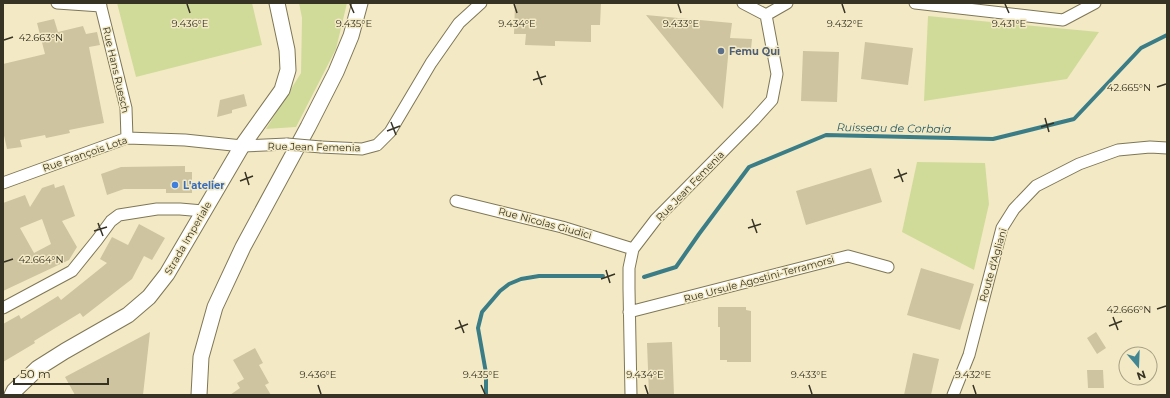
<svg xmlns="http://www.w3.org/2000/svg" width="1170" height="398" viewBox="0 0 1170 398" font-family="Montserrat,sans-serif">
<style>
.green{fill:#d0db9a}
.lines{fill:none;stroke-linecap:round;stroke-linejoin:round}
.stream{stroke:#3b7d87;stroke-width:4}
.building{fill:#cec4a0;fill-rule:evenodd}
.street-casing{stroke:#7f7655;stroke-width:13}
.secondary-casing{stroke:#7f7655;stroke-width:17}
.street{stroke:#fff;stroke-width:11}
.secondary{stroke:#fff;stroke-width:15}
.street-bridge-casing{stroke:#7f7655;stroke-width:13;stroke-linecap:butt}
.street-bridge{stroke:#fff;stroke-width:11}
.ticks{fill:none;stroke:#363224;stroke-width:1.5}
.service-dot{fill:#5c6f8a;stroke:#f3eac5;stroke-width:1.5}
.shop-dot{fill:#3f7fe0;stroke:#f3eac5;stroke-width:1.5}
.labels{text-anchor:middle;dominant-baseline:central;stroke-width:3;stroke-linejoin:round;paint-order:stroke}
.service-label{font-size:10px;font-weight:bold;fill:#4e5e75;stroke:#f3eac5;text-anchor:start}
.street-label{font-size:10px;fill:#363224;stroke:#f3eac5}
.shop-label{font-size:10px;font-weight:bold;fill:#366cbe;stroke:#f3eac5;text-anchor:start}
.water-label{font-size:11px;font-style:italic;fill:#245965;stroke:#f3eac5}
.ticks-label{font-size:10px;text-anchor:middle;fill:#363224;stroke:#f3eac5;stroke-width:3;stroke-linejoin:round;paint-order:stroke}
</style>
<rect width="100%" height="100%" fill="#f3eac5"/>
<path class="green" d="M 117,3 L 252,3 L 262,45 L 136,77 Z
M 299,3 L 347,3 L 336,49 L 296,127 L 266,129 L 301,73 L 302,18 Z
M 928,16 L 1099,32 L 1067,79 L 924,101 Z
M 917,162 L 985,163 L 989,204 L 974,270 L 902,232 Z"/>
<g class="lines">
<path class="stream" d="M 644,277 L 676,267 L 699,234 L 749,167 L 826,135 L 993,139 L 1074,119 L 1141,48 L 1167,35
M 486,395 L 486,373 L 478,328 L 482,312 L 500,291 L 509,284 L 521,279 L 539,276 L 603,276"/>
</g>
<path class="building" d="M 515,3 L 601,3 L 600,25 L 591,25 L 591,42 L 555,41 L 555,46 L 525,45 L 526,34 L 514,34 Z
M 646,15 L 732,23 L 730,38 L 752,39 L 751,49 L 729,47 L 723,109 Z
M 54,19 L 58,32 L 83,26 L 86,34 L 97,32 L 100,45 L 89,47 L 104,123 L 69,130 L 70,133 L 46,138 L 45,135 L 20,140 L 22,147 L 7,149 L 3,131 L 3,64 L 45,54 L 37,23 Z
M 865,42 L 913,48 L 908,85 L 861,79 Z
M 803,51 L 839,52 L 837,102 L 801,101 Z
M 244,94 L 247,106 L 232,110 L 232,113 L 217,117 L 220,100 Z
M 185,166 L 185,172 L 192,172 L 192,193 L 166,193 L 166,189 L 124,189 L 107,195 L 101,174 L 121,167 Z
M 871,168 L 882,202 L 806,225 L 796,191 Z
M 54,184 L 55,188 L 64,185 L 75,216 L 62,221 L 77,247 L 69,260 L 3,291 L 3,203 L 25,195 L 30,207 L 42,188 ZM 42,219 L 51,244 L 34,253 L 20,228 Z
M 139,224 L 165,238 L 152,260 L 144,256 L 132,279 L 83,317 L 80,313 L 34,341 L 35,343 L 3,362 L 3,324 L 19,315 L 21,319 L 58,296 L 61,300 L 107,263 L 100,259 L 112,237 L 128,245 Z
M 921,268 L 974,284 L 960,330 L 907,315 Z
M 718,307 L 746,307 L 746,310 L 751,311 L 751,362 L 727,362 L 727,360 L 720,360 L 720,327 L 718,327 Z
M 150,332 L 143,395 L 75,395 L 65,377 Z
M 1096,332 L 1106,348 L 1097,354 L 1087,338 Z
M 672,342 L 674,395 L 649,395 L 647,343 Z
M 255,348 L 263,363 L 259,365 L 269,383 L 265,385 L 271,395 L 230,395 L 240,388 L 237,383 L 244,379 L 233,360 Z
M 913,353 L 939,359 L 931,395 L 904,395 Z
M 1087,370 L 1103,370 L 1104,388 L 1088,388 Z"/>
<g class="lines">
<g class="street-casing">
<path id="street" d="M 57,3 L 101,6
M 100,3 L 126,108 L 127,138
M 743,3 L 766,15
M 915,3 L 1063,20 L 1095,3
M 766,15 L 787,3
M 321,147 L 362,149 L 377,145 L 390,132 L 431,63 L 459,23 L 481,3
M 3,183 L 127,138 L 185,140 L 242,146 L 287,144
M 456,201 L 562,227 L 633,249
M 3,308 L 72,271 L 97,240 L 111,221 L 119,215 L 157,209 L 180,209 L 203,211
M 629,312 L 848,256 L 888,267
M 631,395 L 629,289 L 629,268 L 633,249 L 656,219 L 754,120 L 772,100 L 777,74 L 766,15
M 953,395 L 969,355 L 1002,228 L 1014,209 L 1036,186 L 1079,164 L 1118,150 L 1150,147 L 1167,148"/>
</g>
<g class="secondary-casing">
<path id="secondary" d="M 12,395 L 14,391 L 38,368 L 65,351 L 128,315 L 149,297 L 167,274 L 242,146 L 282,90 L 288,70 L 287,50 L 277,3
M 199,395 L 201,357 L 215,307 L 243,247 L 308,127 L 336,72 L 351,36 L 360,3"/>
</g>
<use href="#street" class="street"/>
<use href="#secondary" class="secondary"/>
<g class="street-bridge-casing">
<path id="street-bridge" d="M 287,144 L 321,147"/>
</g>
<use href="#street-bridge" class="street-bridge"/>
</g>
<path class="ticks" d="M 187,4 L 190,13M 350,4 L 354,13M 514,4 L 517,13M 678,4 L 681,13M 842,4 L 845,13M 1005,4 L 1009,13M 4,40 L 13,37M 537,71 L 542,85M 533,80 L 546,76M 1157,87 L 1166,84M 1045,118 L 1049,132M 391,122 L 396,135M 1041,127 L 1054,123M 387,131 L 400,126M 898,169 L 903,182M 245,172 L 249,185M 894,178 L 907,173M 240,181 L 253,176M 752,219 L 757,233M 98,223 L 103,236M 748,228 L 761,224M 94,231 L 107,227M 4,262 L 13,259M 606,270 L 610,283M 601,279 L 615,274M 1157,309 L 1166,306M 1113,317 L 1118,330M 459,320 L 464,333M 1109,326 L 1122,321M 455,329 L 468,324M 318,385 L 321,394M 481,385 L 485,394M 645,385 L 648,394M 809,385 L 812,394M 973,385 L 976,394"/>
<circle class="service-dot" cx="721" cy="51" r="4"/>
<circle class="shop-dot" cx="175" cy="185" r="4"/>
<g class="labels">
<g class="service-label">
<text x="729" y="51">Femu Quì</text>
</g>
<g class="street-label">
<text transform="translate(116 70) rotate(77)">Rue Hans Ruesch</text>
<text transform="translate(314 147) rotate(1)">Rue Jean Femenia</text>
<text transform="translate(85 154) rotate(-19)">Rue François Lota</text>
<text transform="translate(690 186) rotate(-46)">Rue Jean Femenia</text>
<text transform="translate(545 223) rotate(15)">Rue Nicolas Giudici</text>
<text transform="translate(188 238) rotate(-60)">Strada Imperiale</text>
<text transform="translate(993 265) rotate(-74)">Route d'Agliani</text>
<text transform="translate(759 279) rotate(-15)">Rue Ursule Agostini-Terramorsi</text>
</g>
<g class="shop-label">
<text x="183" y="185">L'atelier</text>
</g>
<g class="water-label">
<text transform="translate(894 128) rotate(1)">Ruisseau de Corbaia</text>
</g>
</g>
<g class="ticks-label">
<text x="190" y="27">9.436°E</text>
<text x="354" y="27">9.435°E</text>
<text x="517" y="27">9.434°E</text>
<text x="681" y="27">9.433°E</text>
<text x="845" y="27">9.432°E</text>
<text x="1009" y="27">9.431°E</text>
<text x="41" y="41">42.663°N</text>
<text x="1129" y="91">42.665°N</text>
<text x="41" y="263">42.664°N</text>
<text x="1129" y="313">42.666°N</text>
<text x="318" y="378">9.436°E</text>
<text x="481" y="378">9.435°E</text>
<text x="645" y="378">9.434°E</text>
<text x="809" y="378">9.433°E</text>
<text x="973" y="378">9.432°E</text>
</g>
<rect width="1170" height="398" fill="none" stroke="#363224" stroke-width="8"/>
<g transform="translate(1138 366) rotate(161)"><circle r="19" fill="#f3eac5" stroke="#a7a085"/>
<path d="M0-3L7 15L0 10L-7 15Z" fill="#418793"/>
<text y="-6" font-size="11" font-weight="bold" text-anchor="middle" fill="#363224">N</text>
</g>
<path d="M14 378v6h94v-6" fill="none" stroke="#363224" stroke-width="2"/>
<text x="20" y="378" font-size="12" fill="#363224" stroke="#f3eac5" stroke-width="3" paint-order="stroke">50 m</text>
</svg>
